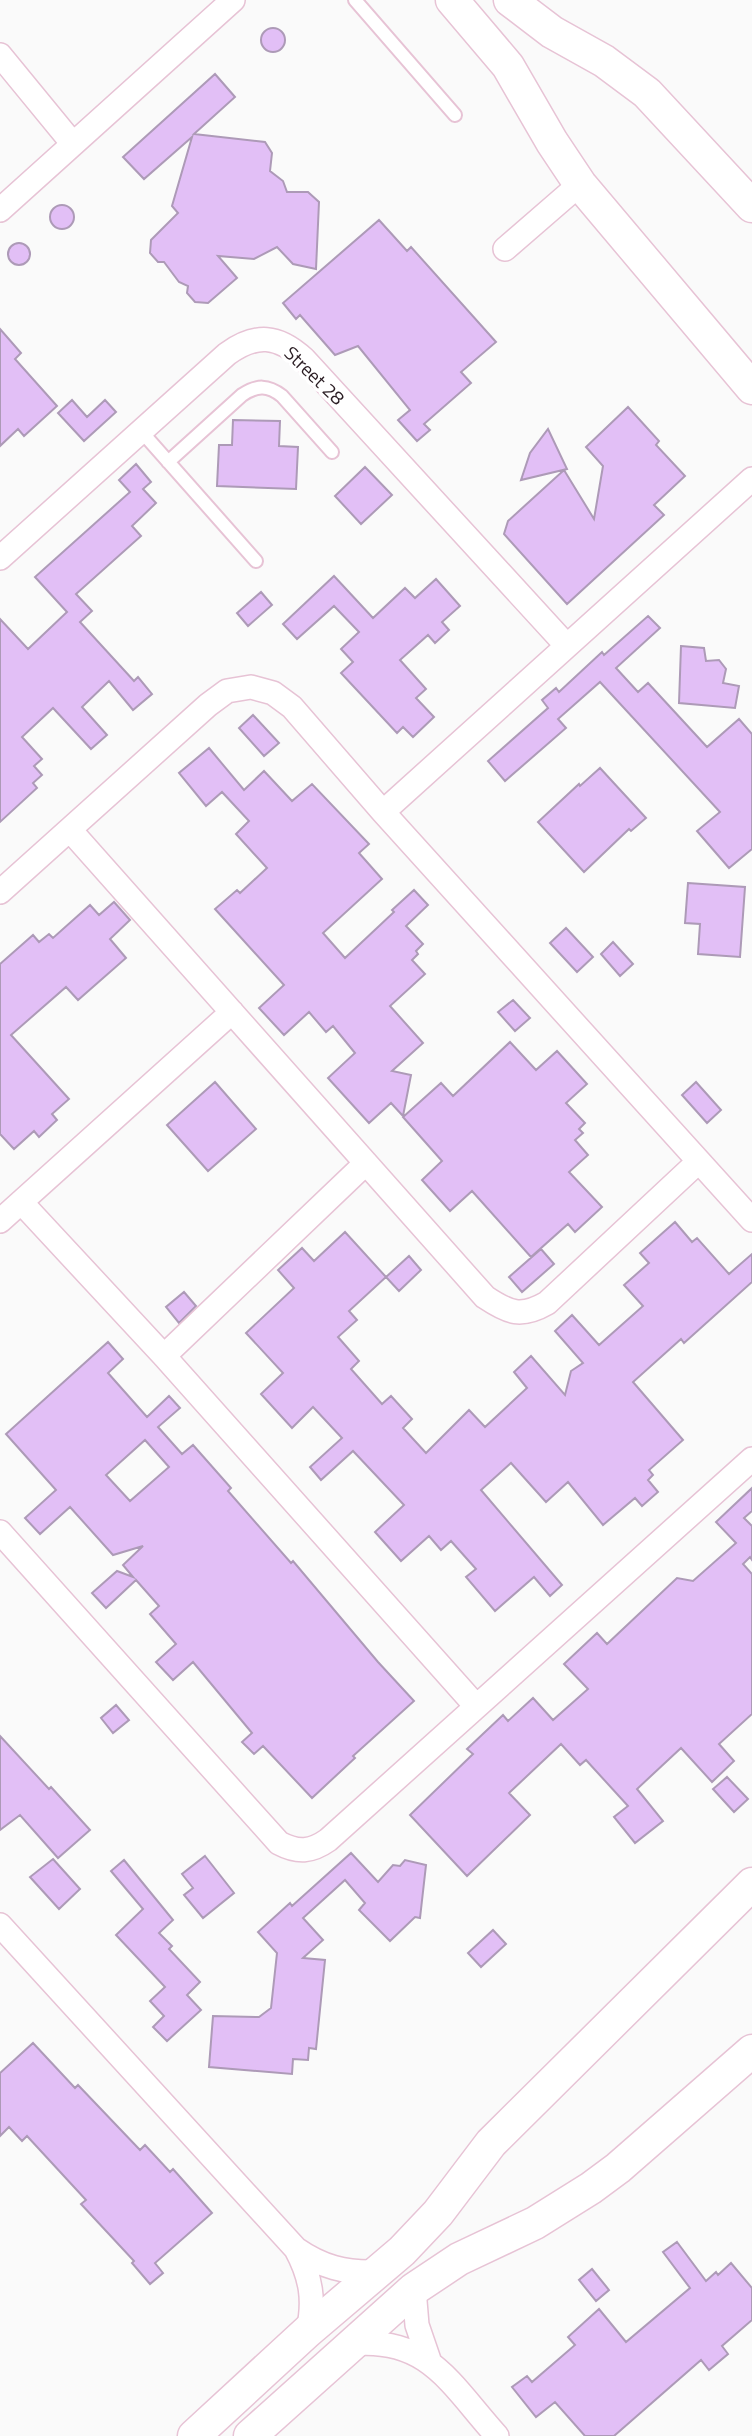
<svg xmlns="http://www.w3.org/2000/svg" width="752" height="2436" viewBox="0 0 752 2436" font-family="'Titillium Web',sans-serif">
<style>
.building{fill:#e2bff6;stroke:#ad9ab7;stroke-width:2;fill-rule:evenodd}
.lines{fill:none;stroke-linecap:round;stroke-linejoin:round}
.service-casing{stroke:#e7c3d5;stroke-width:16}
.minor-casing{stroke:#e7c3d5;stroke-width:26}
.secondary-casing{stroke:#e7c3d5;stroke-width:35}
.service{stroke:#fff;stroke-width:12}
.minor{stroke:#fff;stroke-width:23}
.secondary{stroke:#fff;stroke-width:32}
.labels{text-anchor:middle;dominant-baseline:central;stroke-width:7;stroke-linejoin:round;paint-order:stroke}
.street-label{font-size:19px;fill:#2a1d23;stroke:#fff}
</style>
<rect width="100%" height="100%" fill="#fafafa"/>
<path class="building" d="M261 40a12 12 0 1 1 24 0a12 12 0 1 1-24 0Z
M 215,74 L 235,97 L 194,134 L 265,142 L 272,153 L 270,171 L 283,181 L 287,192 L 308,192 L 319,202 L 316,269 L 293,264 L 277,247 L 254,259 L 218,256 L 237,278 L 208,303 L 195,302 L 187,293 L 188,286 L 179,282 L 164,262 L 158,262 L 150,253 L 151,240 L 178,213 L 172,206 L 192,137 L 144,179 L 123,157 Z
M50 217a12 12 0 1 1 24 0a12 12 0 1 1-24 0Z
M 379,220 L 407,251 L 411,247 L 496,342 L 461,372 L 471,383 L 424,424 L 430,430 L 417,441 L 398,420 L 410,410 L 358,346 L 335,355 L 300,315 L 296,319 L 283,303 Z
M8 254a11 11 0 1 1 22 0a11 11 0 1 1-22 0Z
M 0,329 L 21,353 L 15,359 L 57,406 L 24,436 L 18,429 L 0,446 Z
M 72,400 L 87,417 L 105,400 L 116,412 L 84,441 L 58,413 Z
M 628,407 L 659,441 L 656,445 L 685,476 L 654,505 L 664,515 L 567,604 L 504,534 L 508,521 L 564,470 L 594,519 L 603,466 L 586,447 Z
M 233,420 L 280,421 L 279,446 L 298,447 L 296,489 L 217,486 L 219,445 L 232,445 Z
M 548,429 L 567,469 L 521,480 L 530,453 Z
M 136,464 L 151,482 L 143,489 L 156,503 L 132,526 L 141,536 L 76,594 L 92,611 L 80,622 L 134,681 L 138,677 L 152,694 L 133,710 L 109,681 L 82,707 L 107,735 L 91,749 L 53,708 L 22,737 L 42,759 L 34,766 L 42,775 L 33,783 L 37,788 L 0,822 L 0,619 L 28,649 L 67,612 L 35,577 L 130,492 L 119,480 Z
M 365,467 L 392,495 L 361,524 L 335,496 Z
M 334,576 L 373,618 L 405,588 L 415,598 L 436,579 L 460,606 L 442,622 L 449,630 L 435,643 L 428,635 L 400,660 L 426,689 L 416,698 L 434,717 L 413,737 L 403,727 L 397,733 L 341,673 L 353,662 L 341,649 L 359,632 L 334,606 L 297,639 L 283,624 Z
M 261,592 L 272,605 L 248,626 L 237,613 Z
M 648,616 L 660,628 L 616,668 L 638,692 L 648,683 L 707,747 L 739,719 L 752,734 L 752,849 L 729,868 L 697,831 L 720,812 L 600,682 L 558,719 L 566,728 L 505,781 L 488,761 L 548,708 L 542,700 L 556,688 L 559,692 L 602,652 L 604,655 Z
M 681,646 L 704,648 L 706,661 L 719,660 L 726,669 L 723,683 L 739,686 L 735,708 L 679,703 Z
M 253,715 L 279,743 L 264,756 L 239,728 Z
M 209,748 L 244,790 L 264,771 L 292,801 L 312,784 L 369,844 L 359,853 L 382,879 L 323,933 L 345,958 L 394,912 L 392,910 L 414,890 L 428,905 L 406,926 L 423,944 L 416,951 L 418,954 L 412,960 L 425,974 L 390,1006 L 423,1043 L 392,1071 L 411,1075 L 403,1116 L 391,1103 L 369,1123 L 328,1078 L 355,1053 L 333,1026 L 326,1032 L 309,1012 L 284,1035 L 259,1008 L 284,985 L 215,909 L 237,890 L 240,893 L 267,868 L 236,834 L 249,821 L 222,792 L 206,806 L 179,773 Z
M 600,768 L 646,818 L 631,831 L 629,829 L 584,872 L 538,822 L 579,784 L 580,786 Z
M 688,883 L 745,887 L 740,957 L 698,954 L 700,924 L 685,923 Z
M 114,902 L 130,920 L 110,939 L 126,958 L 78,1000 L 66,987 L 11,1035 L 69,1099 L 52,1114 L 57,1120 L 39,1137 L 34,1131 L 14,1149 L 0,1134 L 0,964 L 33,935 L 39,942 L 49,934 L 53,938 L 90,905 L 99,915 Z
M 566,928 L 593,957 L 577,972 L 550,943 Z
M 613,942 L 633,964 L 620,976 L 601,954 Z
M 513,1000 L 530,1018 L 515,1031 L 498,1012 Z
M 510,1042 L 536,1070 L 557,1051 L 587,1084 L 566,1103 L 585,1123 L 579,1129 L 583,1133 L 575,1140 L 588,1155 L 569,1172 L 602,1207 L 575,1232 L 568,1224 L 531,1257 L 472,1191 L 450,1211 L 422,1180 L 442,1161 L 403,1117 L 441,1083 L 453,1096 Z
M 215,1082 L 256,1129 L 208,1171 L 167,1125 Z
M 696,1082 L 721,1110 L 707,1123 L 682,1095 Z
M 675,1222 L 692,1242 L 697,1238 L 729,1274 L 752,1254 L 752,1282 L 684,1343 L 681,1339 L 633,1382 L 683,1440 L 649,1470 L 653,1475 L 648,1480 L 658,1492 L 642,1506 L 635,1498 L 603,1525 L 568,1482 L 546,1502 L 511,1463 L 481,1490 L 562,1585 L 550,1596 L 534,1577 L 495,1611 L 466,1577 L 476,1569 L 451,1541 L 441,1550 L 429,1536 L 401,1561 L 375,1532 L 404,1505 L 353,1451 L 321,1480 L 310,1467 L 342,1438 L 313,1407 L 292,1428 L 261,1394 L 283,1373 L 246,1333 L 294,1288 L 278,1270 L 302,1248 L 314,1261 L 345,1232 L 386,1277 L 349,1311 L 357,1320 L 338,1337 L 359,1361 L 351,1369 L 382,1404 L 391,1396 L 412,1419 L 403,1428 L 426,1453 L 469,1410 L 485,1427 L 527,1388 L 514,1372 L 531,1356 L 565,1395 L 571,1371 L 583,1363 L 555,1331 L 572,1315 L 599,1345 L 643,1306 L 624,1285 L 649,1263 L 640,1253 Z
M 541,1249 L 554,1264 L 522,1292 L 509,1277 Z
M 409,1256 L 421,1270 L 399,1291 L 386,1277 Z
M 184,1292 L 196,1306 L 179,1323 L 166,1307 Z
M 108,1342 L 123,1359 L 108,1373 L 147,1417 L 169,1396 L 180,1408 L 158,1427 L 182,1454 L 193,1445 L 231,1488 L 228,1491 L 291,1563 L 293,1561 L 378,1662 L 414,1701 L 353,1756 L 355,1758 L 312,1798 L 263,1746 L 254,1754 L 242,1742 L 252,1733 L 193,1662 L 173,1680 L 156,1662 L 176,1644 L 150,1614 L 159,1606 L 136,1580 L 106,1608 L 92,1593 L 117,1571 L 133,1577 L 123,1565 L 143,1546 L 113,1555 L 70,1507 L 40,1534 L 25,1518 L 56,1490 L 6,1434 ZM 145,1440 L 169,1467 L 130,1501 L 106,1475 Z
M 752,1488 L 752,1511 L 744,1518 L 752,1526 L 752,1560 L 750,1557 L 743,1564 L 752,1574 L 752,1714 L 719,1744 L 734,1761 L 712,1782 L 681,1748 L 637,1789 L 663,1821 L 635,1843 L 614,1817 L 628,1806 L 586,1760 L 580,1765 L 561,1744 L 509,1793 L 530,1815 L 467,1876 L 410,1815 L 473,1754 L 467,1749 L 503,1715 L 508,1721 L 533,1698 L 553,1720 L 588,1689 L 564,1664 L 597,1633 L 607,1644 L 677,1578 L 693,1581 L 736,1543 L 716,1522 Z
M 116,1705 L 129,1720 L 113,1733 L 101,1718 Z
M 0,1736 L 49,1789 L 51,1787 L 90,1830 L 58,1858 L 20,1815 L 0,1830 Z
M 727,1777 L 748,1799 L 734,1812 L 713,1789 Z
M 351,1853 L 378,1882 L 393,1865 L 400,1866 L 405,1860 L 426,1865 L 420,1918 L 415,1917 L 390,1941 L 359,1910 L 365,1903 L 345,1880 L 303,1918 L 323,1940 L 303,1958 L 325,1960 L 316,2049 L 309,2048 L 308,2060 L 293,2059 L 292,2074 L 209,2067 L 213,2016 L 259,2017 L 271,2008 L 277,1953 L 258,1932 L 290,1903 L 292,1906 Z
M 205,1856 L 234,1893 L 203,1918 L 184,1895 L 193,1888 L 182,1874 Z
M 53,1859 L 80,1889 L 59,1909 L 30,1877 Z
M 124,1860 L 173,1920 L 159,1933 L 172,1946 L 169,1949 L 200,1982 L 187,1995 L 201,2010 L 167,2041 L 153,2027 L 164,2016 L 150,2001 L 165,1987 L 116,1935 L 143,1909 L 111,1871 Z
M 493,1930 L 506,1944 L 481,1967 L 468,1953 Z
M 33,2043 L 75,2088 L 78,2085 L 140,2150 L 145,2145 L 170,2172 L 173,2169 L 212,2213 L 155,2263 L 163,2273 L 150,2284 L 132,2263 L 134,2261 L 81,2204 L 86,2200 L 27,2136 L 22,2141 L 9,2127 L 0,2136 L 0,2073 Z
M 677,2242 L 706,2281 L 716,2272 L 718,2275 L 731,2263 L 752,2288 L 752,2320 L 722,2346 L 728,2354 L 709,2370 L 701,2360 L 614,2436 L 585,2436 L 555,2402 L 536,2417 L 512,2387 L 527,2376 L 532,2382 L 575,2345 L 568,2337 L 599,2309 L 626,2342 L 690,2288 L 663,2252 Z
M 592,2269 L 609,2290 L 596,2301 L 579,2280 Z"/>
<g class="lines">
<g class="service-casing">
<path id="service" d="M 355,0 L 455,115
M 141,431 L 256,561
M 168,462 L 242,395 C 257,385 268,385 282,396 L 332,452"/>
</g>
<g class="minor-casing">
<path id="minor" d="M 0,55 L 73,144
M 0,210 L 233,0
M 505,249 L 580,184
M 0,558 L 227,354 C 256,333 278,335 304,359 L 567,646
M 383,812 L 752,479
M 70,830 L 485,1297 C 509,1313 521,1318 547,1303 L 698,1162
M 0,892 L 208,705 L 227,691 L 251,687 L 273,693 L 292,707 L 383,812 L 752,1220
M 21,1202 L 164,1356 L 476,1706
M 0,1221 L 232,1012
M 164,1356 L 366,1163
M 0,1532 L 279,1843 C 298,1853 311,1852 328,1840 L 752,1459
M 0,1925 L 296,2249 C 322,2267 345,2273 376,2272
M 296,2249 C 311,2277 315,2300 308,2331
M 414,2289 L 417,2325 L 429,2360
M 352,2344 C 429,2337 451,2385 497,2436"/>
</g>
<g class="secondary-casing">
<path id="secondary" d="M 452,0 L 508,66 L 552,142 L 580,184 L 752,388
M 510,0 L 552,32 L 604,61 L 647,93 L 752,206
M 194,2436 L 308,2331 L 402,2251 L 438,2213 L 491,2143 L 752,1884
M 250,2436 L 414,2289 L 459,2259 L 535,2223 L 591,2188 L 618,2168 L 752,2051"/>
</g>
<use href="#service" class="service"/>
<use href="#minor" class="minor"/>
<use href="#secondary" class="secondary"/>
</g>
<g class="labels">
<g class="street-label">
<text transform="translate(315 375) rotate(44)">Street 28</text>
</g>
</g>
</svg>
